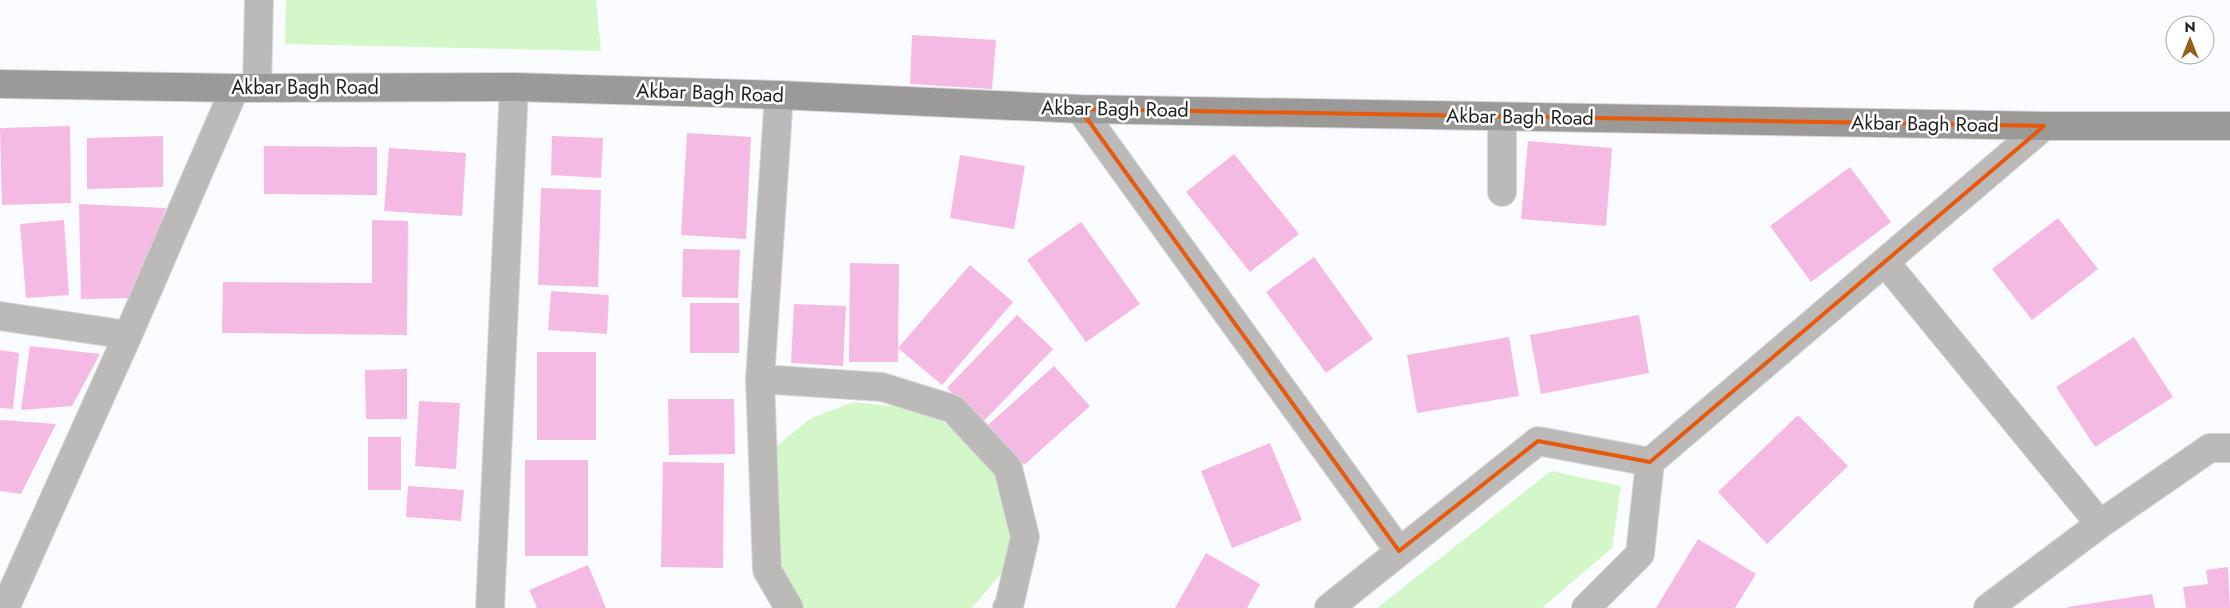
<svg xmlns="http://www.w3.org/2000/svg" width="2230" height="608" viewBox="0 0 2230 608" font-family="Jost,sans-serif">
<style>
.green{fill:#d3f7c9}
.building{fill:#f5bae3}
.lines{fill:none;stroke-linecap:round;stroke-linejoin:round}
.street-casing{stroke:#d7d8da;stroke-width:30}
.secondary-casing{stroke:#d7d8da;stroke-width:30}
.street{stroke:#bbbab9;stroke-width:28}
.secondary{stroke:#9c9a99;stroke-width:28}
.marked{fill:none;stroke:#e8590c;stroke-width:4;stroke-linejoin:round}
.labels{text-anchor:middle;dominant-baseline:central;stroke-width:5;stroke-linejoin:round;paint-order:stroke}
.street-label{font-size:20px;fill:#1f1f20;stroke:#fff}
</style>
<rect width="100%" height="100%" fill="#fafbfe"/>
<path class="green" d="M 286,0 L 596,0 L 601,51 L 285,44 Z
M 854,402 L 928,410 L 971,444 L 1007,484 L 1020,552 L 972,608 L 799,608 L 775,566 L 773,449 L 811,418 Z
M 1551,471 L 1621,486 L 1612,548 L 1542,608 L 1377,608 Z"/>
<path class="building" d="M 912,35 L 996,40 L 992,89 L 910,84 Z
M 70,126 L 71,203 L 2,205 L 0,128 Z
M 687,133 L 751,137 L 746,239 L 681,235 Z
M 163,136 L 163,187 L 87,189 L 87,138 Z
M 552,136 L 603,138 L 601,178 L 551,175 Z
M 1528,141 L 1612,148 L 1606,226 L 1521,219 Z
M 264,146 L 377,147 L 377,195 L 264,194 Z
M 389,148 L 466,153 L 462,216 L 384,211 Z
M 1234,154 L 1299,234 L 1250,272 L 1186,192 Z
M 960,155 L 1025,166 L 1014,229 L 950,218 Z
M 1850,167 L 1891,222 L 1811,282 L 1770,226 Z
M 541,188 L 601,190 L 598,287 L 538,285 Z
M 79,204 L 166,208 L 135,298 L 81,299 Z
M 2058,218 L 2098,269 L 2032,320 L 1992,269 Z
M 64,220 L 69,295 L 26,298 L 20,224 Z
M 372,220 L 408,221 L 407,335 L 222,333 L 223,282 L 372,283 Z
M 1081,222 L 1140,304 L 1086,342 L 1027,260 Z
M 683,249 L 740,250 L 738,298 L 682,297 Z
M 1314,257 L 1373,339 L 1326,373 L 1266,292 Z
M 850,263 L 899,264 L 898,348 L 970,265 L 1013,302 L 942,385 L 898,348 L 898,362 L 849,362 Z
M 551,291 L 609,295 L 607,334 L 548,330 Z
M 690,303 L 739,303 L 739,353 L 690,353 Z
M 794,304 L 846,306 L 843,366 L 791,363 Z
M 1017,315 L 1053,349 L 983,422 L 947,388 Z
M 1639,315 L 1649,373 L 1541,394 L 1530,335 Z
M 1509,337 L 1519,396 L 1417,413 L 1407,355 Z
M 2134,337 L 2173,397 L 2095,447 L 2056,387 Z
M 30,346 L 100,354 L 72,406 L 21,410 Z
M 0,350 L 19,353 L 13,409 L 0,408 Z
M 537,352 L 596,352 L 596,440 L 537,440 Z
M 1054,366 L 1090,406 L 1024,465 L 988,425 Z
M 407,369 L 407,419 L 366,419 L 365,370 Z
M 668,399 L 734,399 L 735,454 L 669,455 Z
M 419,401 L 460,403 L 456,469 L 415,466 Z
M 1798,415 L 1848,466 L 1767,544 L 1718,492 Z
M 0,420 L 56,424 L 21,494 L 0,491 Z
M 368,437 L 401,437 L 401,490 L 368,490 Z
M 1270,443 L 1302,520 L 1232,548 L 1201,471 Z
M 525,460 L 588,460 L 588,556 L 525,556 Z
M 663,462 L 724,463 L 723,568 L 661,567 Z
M 408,486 L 464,490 L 461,521 L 406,517 Z
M 1698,539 L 1756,574 L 1735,608 L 1656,608 Z
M 1206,553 L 1260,584 L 1247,608 L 1175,608 Z
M 588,565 L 606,608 L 537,608 L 529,590 Z
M 2228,567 L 2230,608 L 2186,608 L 2183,587 L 2208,584 L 2206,570 Z
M 2152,594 L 2155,608 L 2068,608 L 2068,607 Z"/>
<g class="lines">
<g class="street-casing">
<path id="street" d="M 257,88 L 259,0
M 779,95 L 760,379 L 767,570 L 789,608
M 1080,109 L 1399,551
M 1502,117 L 1502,192
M 1885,262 L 2100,524
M 0,316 L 128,335
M 760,379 L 882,387 L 953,409 L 1008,468 L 1025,537 L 1009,606 L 1007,608
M 5,608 L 128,335 L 235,88
M 490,608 L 514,87
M 1329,608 L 1538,441 L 1650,462
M 1586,608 L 1640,554 L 1650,462 L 2044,126
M 1988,608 L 2100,524 L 2210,448 L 2230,448"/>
</g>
<g class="secondary-casing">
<path id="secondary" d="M 0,84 L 235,88 L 514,87 L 779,95 L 1080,109 L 2044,126 L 2230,126"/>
</g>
<use href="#street" class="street"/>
<use href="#secondary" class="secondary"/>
</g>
<path class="marked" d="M 1080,109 L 2044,126 L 1650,462 L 1538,441 L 1399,551 Z"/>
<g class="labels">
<g class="street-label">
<text x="305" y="87">Akbar Bagh Road</text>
<text transform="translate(710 93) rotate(2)">Akbar Bagh Road</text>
<text transform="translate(1115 109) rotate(1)">Akbar Bagh Road</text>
<text transform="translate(1520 117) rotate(1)">Akbar Bagh Road</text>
<text transform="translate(1925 124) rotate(1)">Akbar Bagh Road</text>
</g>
</g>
<g transform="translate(2190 40)"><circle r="24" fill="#ffffff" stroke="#a5a5a6"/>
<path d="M0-4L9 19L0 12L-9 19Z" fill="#955f17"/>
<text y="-8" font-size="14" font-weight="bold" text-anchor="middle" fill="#1f1f20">N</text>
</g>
</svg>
